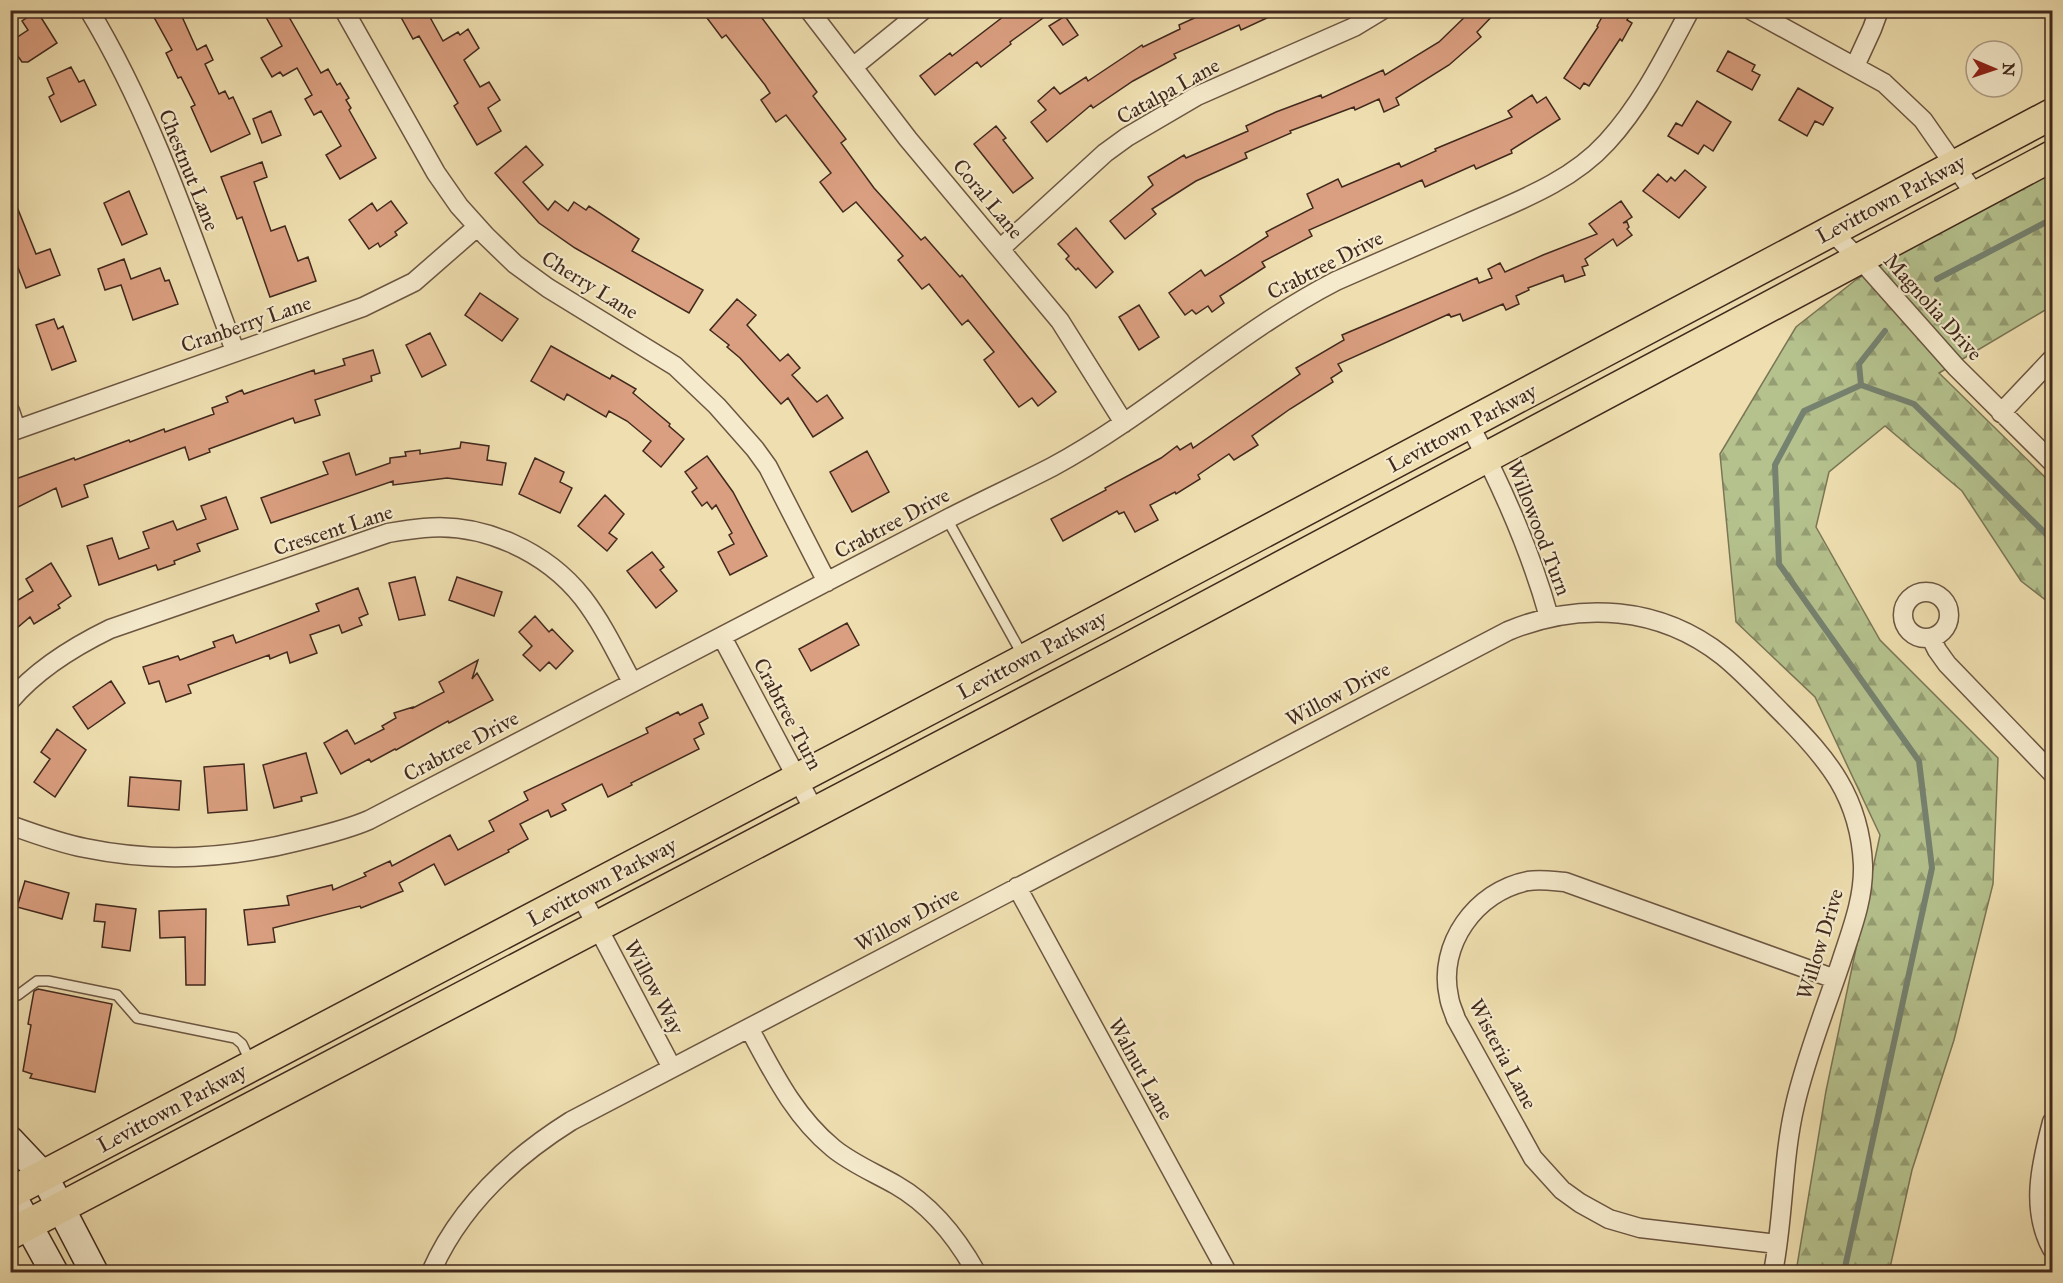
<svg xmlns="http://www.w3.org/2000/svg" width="2063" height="1283" viewBox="0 0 2063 1283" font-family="'IM FELL Great Primer',serif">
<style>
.forest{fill:url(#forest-firs);stroke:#7b7656;stroke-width:1.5}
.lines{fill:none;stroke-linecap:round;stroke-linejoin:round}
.stream{stroke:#768270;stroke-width:6}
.building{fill:#da9f80;stroke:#41291d;stroke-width:1.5}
.service-casing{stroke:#6c5642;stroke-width:12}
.minor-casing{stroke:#6c5642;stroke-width:21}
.secondary-casing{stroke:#41291d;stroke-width:30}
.primary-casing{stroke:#41291d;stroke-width:33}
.service{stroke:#f5eacc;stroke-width:9}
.minor{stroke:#f5eacc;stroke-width:18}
.secondary{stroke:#f5eacc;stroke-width:27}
.primary{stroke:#efdfb0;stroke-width:30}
.labels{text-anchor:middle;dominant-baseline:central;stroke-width:4.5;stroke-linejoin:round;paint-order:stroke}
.street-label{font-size:21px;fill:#41291d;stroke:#f5eacc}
</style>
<defs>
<pattern id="forest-firs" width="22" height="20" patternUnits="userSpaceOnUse" patternTransform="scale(1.5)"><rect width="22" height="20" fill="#b5c28e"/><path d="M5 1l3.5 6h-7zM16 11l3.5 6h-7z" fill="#959e73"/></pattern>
</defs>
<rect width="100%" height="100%" fill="#efdfb0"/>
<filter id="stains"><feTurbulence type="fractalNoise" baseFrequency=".00333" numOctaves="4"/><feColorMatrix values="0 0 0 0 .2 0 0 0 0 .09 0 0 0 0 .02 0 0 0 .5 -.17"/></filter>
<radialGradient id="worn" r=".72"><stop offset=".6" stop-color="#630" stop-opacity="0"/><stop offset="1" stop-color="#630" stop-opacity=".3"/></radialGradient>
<path class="forest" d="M 2052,170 L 2052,306 L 1939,373 L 2052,484 L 2052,605 L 2021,581 L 1962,491 L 1885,426 L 1829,472 L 1816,527 L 1880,640 L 1998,758 L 1993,884 L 1954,1040 L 1912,1170 L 1889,1272 L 1796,1272 L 1826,1091 L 1880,835 L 1815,697 L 1736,622 L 1720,454 L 1796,327 L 1857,279 L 1943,227 Z"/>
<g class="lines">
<path class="stream" d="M 1937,279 L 2052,219
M 1861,385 L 1859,364 L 1885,331
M 1844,1272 L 1932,868 L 1919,761 L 1779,564 L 1775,465 L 1804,411 L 1861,385 L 1914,404 L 2052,540"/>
</g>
<path class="building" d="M 150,10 L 179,10 L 197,50 L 206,45 L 213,60 L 205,64 L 219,94 L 225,91 L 229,99 L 233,97 L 250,134 L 211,152 L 191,107 L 195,105 L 181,77 L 178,78 L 166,53 L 172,50 Z
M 262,10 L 285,10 L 321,73 L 328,69 L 337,85 L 340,83 L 349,98 L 346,100 L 351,108 L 349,110 L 376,158 L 340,179 L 326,155 L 341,146 L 321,111 L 314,115 L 305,99 L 312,95 L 297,68 L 283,76 L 280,72 L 272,77 L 261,58 L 282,46 Z
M 397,10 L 426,10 L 443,41 L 458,32 L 460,35 L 468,29 L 479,48 L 464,60 L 480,87 L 489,82 L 500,100 L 488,108 L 501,131 L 477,145 L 454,106 L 458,103 L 419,36 L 413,39 Z
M 701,10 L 756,10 L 817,92 L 813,96 L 846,139 L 841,143 L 874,188 L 921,240 L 925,237 L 960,277 L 962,275 L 1056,392 L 1038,406 L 1032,398 L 1019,407 L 984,360 L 994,352 L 968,320 L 962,325 L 929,284 L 922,289 L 898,260 L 903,256 L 856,202 L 843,212 L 820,182 L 831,173 L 786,115 L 776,122 L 761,100 L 770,93 L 765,85 L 726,35 L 722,38 Z
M 1012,10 L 1054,10 L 1010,42 L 1011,44 L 981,67 L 977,62 L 935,95 L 920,76 L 950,53 L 952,56 Z
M 1212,10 L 1284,10 L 1241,30 L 1239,25 L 1174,54 L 1176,58 L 1133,81 L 1093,108 L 1091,105 L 1047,142 L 1031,122 L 1046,110 L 1038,101 L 1054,87 L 1060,94 L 1086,77 L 1088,81 L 1142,45 L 1143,47 L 1180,29 L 1179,25 Z
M 1472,10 L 1498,10 L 1477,32 L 1481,37 L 1449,65 L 1396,98 L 1399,105 L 1384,112 L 1379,99 L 1355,110 L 1354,107 L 1290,131 L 1291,133 L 1245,153 L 1247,158 L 1196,181 L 1152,209 L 1156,214 L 1125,239 L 1110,221 L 1153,185 L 1148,177 L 1184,155 L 1186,158 L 1248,131 L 1246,126 L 1276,112 L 1321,95 L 1322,98 L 1383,70 L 1385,75 L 1439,42 Z
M 1606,10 L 1633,10 L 1627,20 L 1632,23 L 1622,41 L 1620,39 L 1589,86 L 1584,83 L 1580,89 L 1564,78 L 1598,27 L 1597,26 Z
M 37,11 L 57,43 L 28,62 L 22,62 L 10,45 L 10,42 L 28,30 L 22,21 Z
M 1065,16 L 1078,35 L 1063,45 L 1049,26 Z
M 1728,51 L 1755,65 L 1752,71 L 1760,75 L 1752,90 L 1717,71 Z
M 71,67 L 79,82 L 84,80 L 96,105 L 61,122 L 49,97 L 54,94 L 47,78 Z
M 1798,88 L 1833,108 L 1823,125 L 1815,121 L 1807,136 L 1779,120 Z
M 1532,95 L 1537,103 L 1546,97 L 1560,119 L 1511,150 L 1512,153 L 1476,169 L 1474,165 L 1425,187 L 1422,180 L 1309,230 L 1312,236 L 1262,262 L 1265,267 L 1220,296 L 1224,303 L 1212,312 L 1208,306 L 1196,314 L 1192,310 L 1185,315 L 1169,293 L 1201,270 L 1205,276 L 1268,236 L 1266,232 L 1313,208 L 1307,194 L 1338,179 L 1342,187 L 1399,163 L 1401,167 L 1436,151 L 1435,149 L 1512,117 L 1508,111 Z
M 1697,101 L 1731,122 L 1713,151 L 1704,145 L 1698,154 L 1668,136 L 1676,123 L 1682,126 Z
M 271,111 L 281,135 L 262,143 L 253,119 Z
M 996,126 L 1006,138 L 1003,140 L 1033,178 L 1013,193 L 974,144 Z
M 526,146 L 543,165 L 523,182 L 548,210 L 555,201 L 568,211 L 574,202 L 586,210 L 589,206 L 639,239 L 632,251 L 703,290 L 689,313 L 575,248 L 539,223 L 495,173 Z
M 262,162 L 267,177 L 254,182 L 271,231 L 285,226 L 298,261 L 308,257 L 316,281 L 270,297 L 242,217 L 237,219 L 221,177 Z
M 1685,170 L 1706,187 L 1679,218 L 1643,191 L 1658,174 L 1667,182 L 1671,177 L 1675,181 Z
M 129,191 L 147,234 L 122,245 L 104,203 Z
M 11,192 L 36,254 L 50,249 L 60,275 L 26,288 L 10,247 Z
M 391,201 L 407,223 L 395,232 L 397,235 L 380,247 L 378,243 L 369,249 L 349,220 L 372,203 L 377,211 Z
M 1621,201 L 1632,217 L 1623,223 L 1627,222 L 1629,227 L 1627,229 L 1632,235 L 1617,246 L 1613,239 L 1585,259 L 1588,265 L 1582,267 L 1585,275 L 1565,282 L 1563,275 L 1528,288 L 1529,290 L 1516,296 L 1519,304 L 1506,310 L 1503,304 L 1463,321 L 1460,314 L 1451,317 L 1449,314 L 1338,364 L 1342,371 L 1331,378 L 1333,382 L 1290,409 L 1252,436 L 1258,445 L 1234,460 L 1229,454 L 1198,475 L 1200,479 L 1176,494 L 1175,492 L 1150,505 L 1158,520 L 1135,532 L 1124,512 L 1119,514 L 1117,511 L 1063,541 L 1051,519 L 1106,490 L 1105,488 L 1161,458 L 1177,446 L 1180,450 L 1191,443 L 1193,448 L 1300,374 L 1296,368 L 1344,340 L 1342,335 L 1477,278 L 1479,283 L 1492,278 L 1488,269 L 1500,263 L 1505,272 L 1543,255 L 1597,234 L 1589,224 Z
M 1076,228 L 1113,272 L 1096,288 L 1078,268 L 1076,270 L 1066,259 L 1069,256 L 1058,244 Z
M 124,259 L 131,279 L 160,268 L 165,281 L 169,280 L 178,304 L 133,320 L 121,285 L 105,290 L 98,269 Z
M 480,293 L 518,319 L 502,341 L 465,315 Z
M 737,299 L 756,315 L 747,325 L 780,361 L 788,354 L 800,368 L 792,375 L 817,402 L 827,395 L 843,418 L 813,437 L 788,398 L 781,404 L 740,358 L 727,347 L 729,345 L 710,330 Z
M 1139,305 L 1159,337 L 1139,350 L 1119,317 Z
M 54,319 L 58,329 L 63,326 L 76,361 L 52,370 L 36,325 Z
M 430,333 L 446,365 L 422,377 L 406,345 Z
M 551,346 L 610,379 L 612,375 L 636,389 L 633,393 L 670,424 L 669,426 L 684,439 L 661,467 L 643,451 L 651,441 L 627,421 L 609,411 L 606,417 L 567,394 L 564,400 L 531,381 Z
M 373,350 L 380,373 L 371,376 L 372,381 L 315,400 L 320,415 L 295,423 L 293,418 L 209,449 L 210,452 L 189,460 L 185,447 L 84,485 L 88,497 L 62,507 L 56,488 L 10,511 L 10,481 L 74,458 L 75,460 L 129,440 L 130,442 L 164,429 L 165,432 L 214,414 L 212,408 L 228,402 L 226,397 L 242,390 L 244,394 L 314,370 L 315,374 L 345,365 L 343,359 Z
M 461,442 L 489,446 L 487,460 L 506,463 L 502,485 L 447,478 L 393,485 L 393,481 L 271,523 L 261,498 L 328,474 L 323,462 L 349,453 L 356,475 L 390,463 L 390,458 L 406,456 L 405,452 L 420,450 L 420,454 L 460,448 Z
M 867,451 L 889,492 L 852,512 L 830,472 Z
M 707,456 L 733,492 L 767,556 L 730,575 L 718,552 L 734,544 L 729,535 L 732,533 L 716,505 L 712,509 L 707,502 L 702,506 L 692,492 L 697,488 L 685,472 Z
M 535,458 L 564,472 L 560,482 L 572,488 L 560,513 L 519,494 Z
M 605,495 L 624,514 L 609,533 L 617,539 L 607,551 L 578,526 Z
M 226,497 L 238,529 L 197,544 L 200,551 L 174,561 L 175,564 L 158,570 L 156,565 L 99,585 L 87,546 L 112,538 L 119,559 L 149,548 L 143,532 L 173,521 L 177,530 L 206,519 L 201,506 Z
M 652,552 L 664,567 L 660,570 L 677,591 L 656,608 L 627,571 Z
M 51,563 L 71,596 L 58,605 L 60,608 L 34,624 L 30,617 L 10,634 L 10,605 L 33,591 L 26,579 Z
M 415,577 L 425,615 L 399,620 L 389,583 Z
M 457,577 L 502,592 L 494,616 L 449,600 Z
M 358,588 L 368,614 L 359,618 L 362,625 L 342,633 L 339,625 L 310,635 L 317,653 L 290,663 L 287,652 L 270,659 L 269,655 L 188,685 L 191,693 L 166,702 L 159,681 L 149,684 L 143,667 L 178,656 L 180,660 L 215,647 L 213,642 L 233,635 L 236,643 L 319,611 L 316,604 Z
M 535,616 L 549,632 L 552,629 L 573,651 L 556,669 L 549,662 L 540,671 L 523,655 L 532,646 L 519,632 Z
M 847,623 L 859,645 L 811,671 L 799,649 Z
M 478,660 L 472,679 L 477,673 L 493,700 L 449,723 L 448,721 L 396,750 L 395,749 L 371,762 L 369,759 L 341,774 L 324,743 L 347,730 L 355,744 L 384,729 L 382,726 L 396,718 L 394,713 L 413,707 L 413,708 L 444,692 L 439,682 Z
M 111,681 L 125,703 L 88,729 L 73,707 Z
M 702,704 L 708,718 L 699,723 L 704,734 L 694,739 L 699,749 L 631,783 L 632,785 L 608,797 L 602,784 L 562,804 L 566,810 L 551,817 L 548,810 L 520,824 L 528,839 L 508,850 L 509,852 L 445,885 L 434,864 L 399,883 L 403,891 L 361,908 L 360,906 L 273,928 L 275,942 L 248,945 L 244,910 L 289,905 L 287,896 L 332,885 L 333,890 L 366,876 L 364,873 L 390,861 L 392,866 L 450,835 L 458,850 L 494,831 L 489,821 L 528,800 L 524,792 L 648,733 L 646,728 L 678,712 L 680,715 Z
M 57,729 L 86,750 L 55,797 L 34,782 L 50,759 L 41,752 Z
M 306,753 L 317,793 L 301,797 L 302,801 L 274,808 L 263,765 Z
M 244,764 L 247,810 L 208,813 L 204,767 Z
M 130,777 L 181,781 L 179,810 L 128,806 Z
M 25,881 L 69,893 L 62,919 L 17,907 Z
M 96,904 L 136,909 L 130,951 L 102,947 L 105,922 L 94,921 Z
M 206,909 L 205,985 L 186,985 L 185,937 L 160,938 L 159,911 Z
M 38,989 L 112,1004 L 95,1092 L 30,1078 L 32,1074 L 23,1071 L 31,1025 L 28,1024 L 34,991 Z"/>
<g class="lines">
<g class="service-casing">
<path id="service" d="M 947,519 L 1023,656
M 10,994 L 18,995 L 37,981 L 48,981 L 117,995 L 137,1018 L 235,1038 L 242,1044 L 251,1063"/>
</g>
<g class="minor-casing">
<path id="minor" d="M 89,10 C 153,116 192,236 235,351
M 344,10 L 436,173 L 459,206 L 486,236 L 515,264 L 548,288 L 675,366 L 717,406 L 755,449 L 768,467 L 827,582
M 809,10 L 908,139 L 1060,321 L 1124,423
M 1751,10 L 1884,83 L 1923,120 L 1976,196
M 1855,66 L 1872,29 L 1879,10
M 853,67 L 923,10
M 1831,231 L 1869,269 L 1956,367 L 2052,462
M 1000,249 L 1105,153 L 1127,137 L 1197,96 L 1354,27 L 1382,10
M 10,411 L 16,429
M 2001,413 L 2052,359
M 1469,424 C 1502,486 1530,549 1549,617
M 10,432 L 363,307 L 414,282 L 477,227
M1903 615a23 23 0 1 1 46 0a23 23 0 1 1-46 0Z
M 722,637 L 815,812
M 1931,638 L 1937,650 L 1947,664 L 2052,773
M 10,701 C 37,669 73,647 110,629 L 388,533 C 400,531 412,529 424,528 C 483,522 547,552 583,598 C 603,624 617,654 632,682
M 10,825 C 35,834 59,843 85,848 C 157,863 228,859 299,841 C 323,835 346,830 369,820 C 561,719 755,620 947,519 C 982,501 1017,485 1052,467 C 1152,413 1235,333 1336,281 C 1379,262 1422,243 1466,224 C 1515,202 1570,183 1607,142 C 1642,104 1666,55 1690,10
M 1017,887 L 1227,1272
M 580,894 L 672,1068
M 749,1028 C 773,1072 794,1116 833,1148 C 851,1163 875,1173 896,1185 C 931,1205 957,1238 976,1272
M 2052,1122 C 2041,1164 2030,1209 2052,1249
M 1777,1244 L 1640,1228 L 1609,1219 L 1580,1203 L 1562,1190 L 1533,1158 L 1456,1019 C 1454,1012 1450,1005 1449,997 C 1437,945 1476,891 1528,881 C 1541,879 1552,881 1565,882 L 1835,979
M 431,1272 C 459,1208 512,1158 571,1121 L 1508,631 C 1580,601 1660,606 1723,656 C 1744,673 1763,694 1782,713 C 1828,759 1860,797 1863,865 C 1864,899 1851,931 1841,962 C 1825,1010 1806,1057 1795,1105 C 1782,1160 1784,1218 1773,1272"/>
</g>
<g class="secondary-casing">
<path id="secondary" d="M 10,1140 L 44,1176 L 94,1272
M 10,1192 L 54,1272"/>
</g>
<g class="primary-casing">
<path id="primary" d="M 10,1193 L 1025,659 L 2052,114
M 10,1234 L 1117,654 L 2052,156"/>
</g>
<use href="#service" class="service"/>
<use href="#minor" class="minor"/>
<use href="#secondary" class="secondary"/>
<use href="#primary" class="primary"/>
</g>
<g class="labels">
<g class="street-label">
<text transform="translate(1168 91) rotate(-29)">Catalpa Lane</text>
<text transform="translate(189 170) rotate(68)">Chestnut Lane</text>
<text transform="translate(988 199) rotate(50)">Coral Lane</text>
<text transform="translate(1891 199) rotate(-28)">Levittown Parkway</text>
<text transform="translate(1325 265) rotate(-27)">Crabtree Drive</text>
<text transform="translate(590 285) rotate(32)">Cherry Lane</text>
<text transform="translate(1933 307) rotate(48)">Magnolia Drive</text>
<text transform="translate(246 324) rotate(-19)">Cranberry Lane</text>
<text transform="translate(1462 428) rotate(-28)">Levittown Parkway</text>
<text transform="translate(892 523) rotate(-28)">Crabtree Drive</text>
<text transform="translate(1539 528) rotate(69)">Willowood Turn</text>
<text transform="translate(333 530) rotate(-18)">Crescent Lane</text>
<text transform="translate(1032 655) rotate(-28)">Levittown Parkway</text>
<text transform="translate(1338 694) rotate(-28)">Willow Drive</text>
<text transform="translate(788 714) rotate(62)">Crabtree Turn</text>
<text transform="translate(461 746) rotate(-28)">Crabtree Drive</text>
<text transform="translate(602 882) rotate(-28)">Levittown Parkway</text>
<text transform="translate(907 919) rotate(-28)">Willow Drive</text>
<text transform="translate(1820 944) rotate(-73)">Willow Drive</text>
<text transform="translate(654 987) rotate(62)">Willow Way</text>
<text transform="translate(1503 1054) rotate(62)">Wisteria Lane</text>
<text transform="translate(1141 1069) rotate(61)">Walnut Lane</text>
<text transform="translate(172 1108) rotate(-28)">Levittown Parkway</text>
</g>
</g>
<rect width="2063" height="1283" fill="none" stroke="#efdfb0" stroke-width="36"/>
<rect x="12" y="12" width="2039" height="1259" fill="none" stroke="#41291d" stroke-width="3"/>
<rect x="18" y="18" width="2027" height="1247" fill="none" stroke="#41291d" stroke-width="1.5"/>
<g transform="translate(1994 69) rotate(92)"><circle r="28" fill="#f5eacc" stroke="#ad9d86" stroke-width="1.5"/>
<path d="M0-4.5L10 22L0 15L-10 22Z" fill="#8f2418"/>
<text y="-9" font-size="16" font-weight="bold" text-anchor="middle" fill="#41291d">N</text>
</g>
<rect width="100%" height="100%" filter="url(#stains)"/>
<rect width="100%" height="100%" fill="url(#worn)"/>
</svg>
